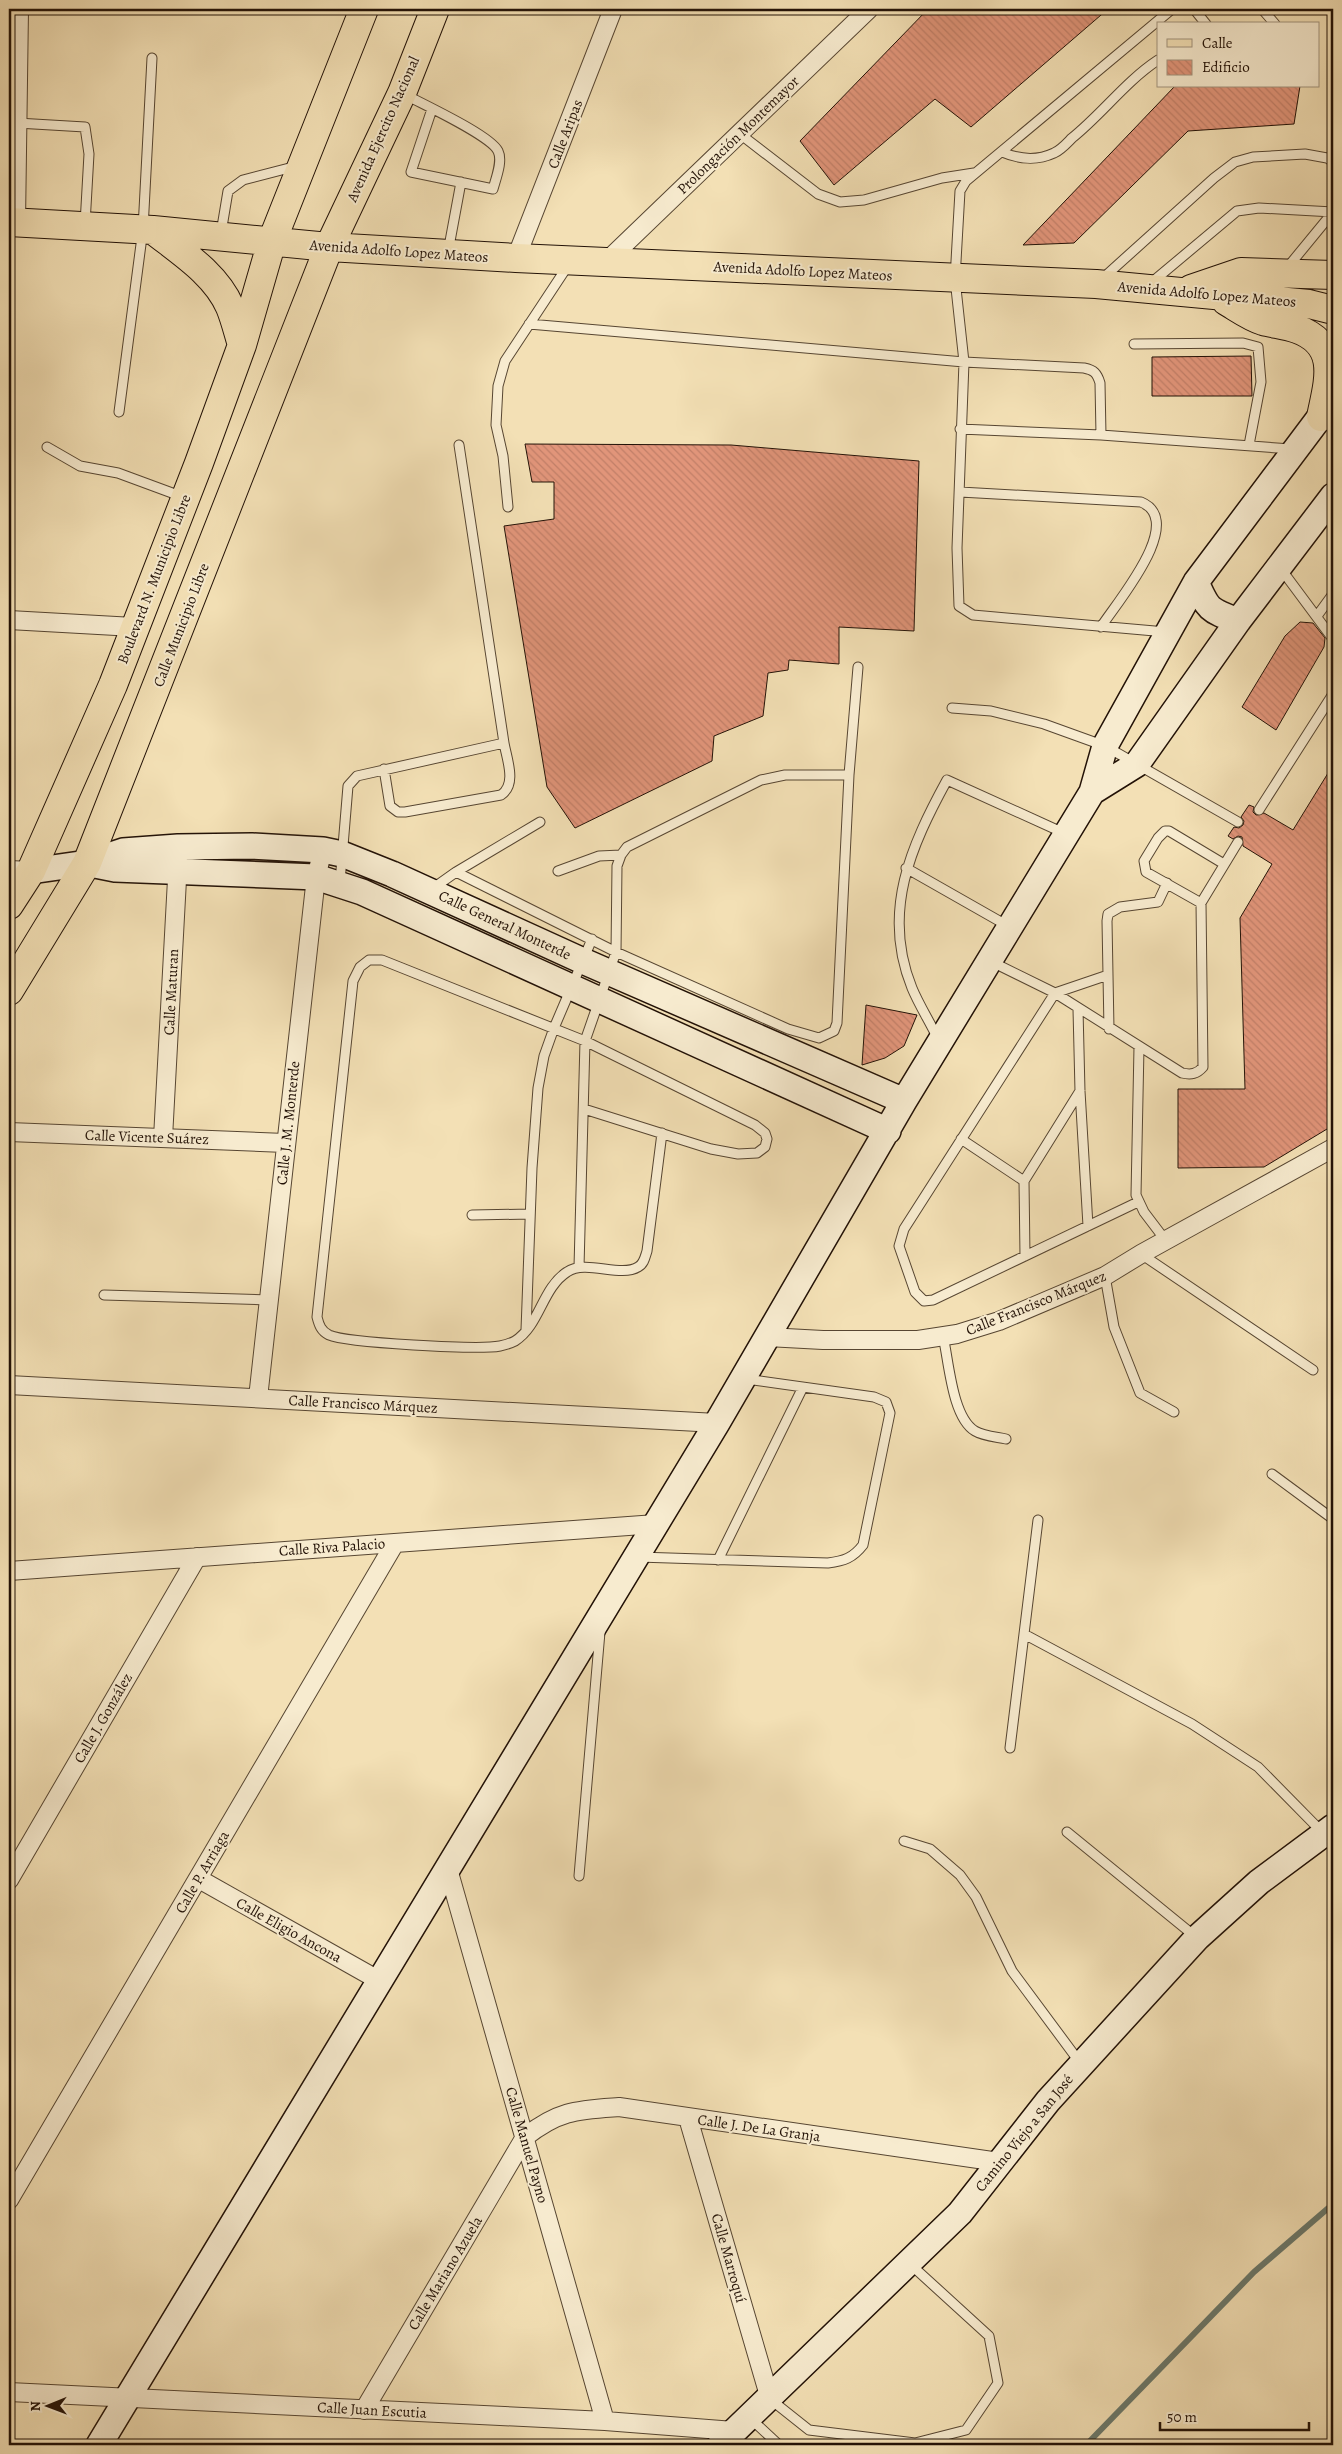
<svg xmlns="http://www.w3.org/2000/svg" width="1342" height="2454" viewBox="0 0 1342 2454" font-family="Alegreya,serif">
<style>
.lines{fill:none;stroke-linecap:round;stroke-linejoin:round}
.stream{stroke:#6b796c;stroke-width:6}
.building{fill:url(#building-back-hatch);stroke:#231207}
.lane-casing{stroke:#574632;stroke-width:11}
.street-casing{stroke:#574632;stroke-width:20}
.secondary-casing{stroke:#231207;stroke-width:28}
.primary-casing{stroke:#231207;stroke-width:30}
.lane{stroke:#f7ebcf;stroke-width:9}
.street{stroke:#f7ebcf;stroke-width:18}
.secondary{stroke:#f7ebcf;stroke-width:25}
.primary{stroke:#f3e0b5;stroke-width:28}
.labels{text-anchor:middle;dominant-baseline:central;stroke-width:4;stroke-linejoin:round;paint-order:stroke}
.street-label{font-size:15px;fill:#231207;stroke:#f7ebcf}
</style>
<defs>
<pattern id="building-back-hatch" width="6" height="6" patternUnits="userSpaceOnUse" patternTransform="scale(1.25)"><rect width="6" height="6" fill="#e1957a"/><path d="M-1 5l2 2M0 0l6 6M5-1l2 2" fill="none" stroke="#c17f68"/></pattern>
</defs>
<rect width="100%" height="100%" fill="#f3e0b5"/>
<filter id="stains"><feTurbulence type="fractalNoise" baseFrequency=".004" numOctaves="4"/><feColorMatrix values="0 0 0 0 .2 0 0 0 0 .09 0 0 0 0 .02 0 0 0 .5 -.17"/></filter>
<radialGradient id="worn" r=".72"><stop offset=".6" stop-color="#630" stop-opacity="0"/><stop offset="1" stop-color="#630" stop-opacity=".3"/></radialGradient>
<g class="lines">
<path class="stream" d="M 1086,2445 L 1254,2272 L 1333,2204"/>
</g>
<path class="building" d="M 928,9 L 1108,9 L 971,127 L 935,99 L 834,185 L 800,141 Z
M 1175,86 L 1300,86 L 1294,124 L 1188,131 L 1074,243 L 1023,245 Z
M 1251,356 L 1252,396 L 1152,396 L 1152,357 Z
M 525,444 L 731,445 L 919,461 L 914,631 L 839,627 L 839,664 L 789,660 L 788,670 L 768,673 L 763,716 L 714,736 L 712,761 L 575,828 L 547,787 L 504,526 L 554,519 L 554,482 L 532,482 Z
M 1300,622 L 1313,623 L 1325,638 L 1324,647 L 1276,730 L 1242,707 L 1285,636 Z
M 1333,765 L 1332,1126 L 1264,1167 L 1178,1168 L 1178,1089 L 1245,1089 L 1240,918 L 1272,864 L 1243,846 L 1242,837 L 1238,836 L 1233,839 L 1228,836 L 1234,827 L 1239,828 L 1243,825 L 1244,821 L 1241,817 L 1249,805 L 1254,807 L 1253,812 L 1256,815 L 1264,813 L 1293,830 Z
M 866,1005 L 917,1015 L 904,1046 L 885,1058 L 862,1065 Z"/>
<g class="lines">
<g class="lane-casing">
<path id="lane" d="M 1194,9 L 1206,24
M 1262,9 L 1275,24
M 404,94 C 422,104 490,135 498,151 C 503,161 496,178 493,189 L 411,172 L 432,109
M 17,123 L 85,127 L 89,154 L 85,224
M 740,134 L 818,194 L 840,202 L 864,200 L 942,178 L 974,173
M 1002,152 C 1018,159 1037,161 1054,153 C 1061,150 1067,143 1072,138 C 1102,114 1126,81 1158,60
M 221,233 L 228,191 L 243,180 L 297,166
M 448,252 L 461,182
M 1287,268 L 1333,212
M 1102,279 L 1214,178 L 1235,162 L 1253,157 L 1305,154 L 1327,158 L 1333,162
M 1151,283 L 1237,211 L 1259,208 L 1333,212
M 529,324 L 964,362 L 1084,368 C 1094,370 1097,373 1100,383 L 1101,435
M 1134,344 L 1243,343 L 1258,347 L 1261,382 L 1249,445
M 119,412 L 143,229 L 152,58
M 960,429 L 1101,435 L 1291,449
M 47,447 L 80,466 L 118,473 L 183,497
M 960,492 L 1141,502 C 1187,521 1117,602 1101,627
M 508,507 L 503,456 L 496,425 L 498,386 L 505,361 L 569,264
M 1281,569 L 1333,639
M 1317,616 L 1333,594
M 1166,632 L 973,615 L 959,606 L 957,548 L 964,362 L 955,279 L 960,191 L 966,181 L 1172,9
M 952,708 L 991,711 L 1044,724 L 1105,746 L 1238,822
M 384,769 L 390,806 L 398,812 L 405,812 L 501,795 C 517,784 507,760 504,743
M 849,775 L 858,667
M 1259,810 L 1333,694
M 906,868 L 1008,926
M 558,871 L 599,856 L 621,855
M 456,872 L 616,952 L 788,1029 L 819,1038 L 834,1031 L 837,1023 L 849,775 L 785,775 L 761,780 L 627,847 L 621,855 L 617,866 L 616,952 L 585,1041 L 755,1125 L 765,1133 L 767,1139 L 765,1147 L 757,1153 L 738,1154 L 711,1149 L 584,1109
M 340,882 L 348,786 L 357,776 L 504,743 L 459,445
M 432,889 L 456,872 L 540,822
M 1201,903 L 1146,872 L 1144,861 L 1158,838 L 1165,831 L 1169,831 L 1224,864
M 990,961 L 1055,993 L 1182,1073 C 1191,1075 1197,1074 1203,1067 L 1201,903 L 1238,842
M 1108,975 L 1055,993 L 904,1229 L 899,1246 L 915,1292 L 924,1301 L 933,1300 L 1138,1202
M 1078,1009 L 1080,1091 L 1088,1226
M 1109,1029 L 1107,921 L 1108,914 L 1120,907 L 1158,902 L 1167,883
M 938,1039 C 930,1022 919,1005 912,988 C 881,912 911,846 947,780 L 1066,834
M 1139,1047 L 1136,1195 L 1144,1212 L 1166,1241
M 961,1139 L 1024,1181
M 472,1215 L 530,1214
M 1141,1254 L 1313,1370
M 1025,1256 L 1024,1181 L 1080,1091
M 579,1267 L 585,1041 L 382,960 L 369,960 L 360,967 L 353,981 L 317,1317 C 319,1325 321,1331 329,1335 C 347,1343 479,1350 500,1346 C 505,1345 511,1343 515,1341 C 540,1325 542,1288 567,1272 C 586,1259 620,1278 638,1267 C 644,1264 645,1257 647,1251 L 662,1133
M 1105,1276 L 1114,1327 L 1140,1393 L 1174,1412
M 104,1295 L 269,1300
M 526,1330 L 532,1168 L 538,1088 L 544,1056 L 554,1028 L 592,939
M 943,1336 C 949,1362 952,1417 975,1431 C 983,1436 997,1437 1006,1439
M 1272,1474 L 1333,1519
M 638,1557 L 828,1563 C 844,1561 853,1558 863,1545 L 890,1413 L 886,1402 L 874,1397 L 746,1379
M 718,1560 L 803,1387
M 1024,1634 L 1192,1724 L 1258,1767 L 1322,1832
M 1010,1748 L 1038,1520
M 1067,1832 L 1197,1938
M 904,1841 L 930,1849 L 960,1875 L 976,1897 L 1012,1971 L 1081,2064
M 579,1876 L 600,1632
M 770,2399 L 809,2430 L 915,2443 L 966,2430 L 998,2383 L 989,2336 L 909,2263
M 750,2418 L 779,2445"/>
</g>
<g class="street-casing">
<path id="street" d="M 16,222 L 19,9
M 516,258 L 613,9
M 607,261 L 869,9
M 9,620 L 134,627
M 9,870 L 31,871
M 9,1132 L 285,1143
M 163,1138 L 178,861
M 767,1337 L 823,1340 L 918,1340 L 957,1334 L 999,1321 L 1105,1276 L 1141,1254 L 1333,1148
M 9,1385 L 717,1423
M 258,1398 L 316,877 L 323,850
M 9,1571 L 656,1524
M 448,1869 L 605,2421
M 199,1879 L 380,1981
M 9,1880 L 197,1557
M 688,2118 L 770,2399
M 9,2200 L 395,1543
M 9,2392 L 605,2421 L 734,2431
M 364,2410 L 525,2137 C 559,2110 578,2110 619,2107 L 999,2162"/>
</g>
<g class="secondary-casing">
<path id="secondary" d="M 1196,582 C 1208,610 1209,610 1238,621
M 1092,792 L 1137,764 L 1238,621 L 1333,496
M 90,864 L 115,869 L 316,877 L 362,892 L 888,1131
M 31,871 L 87,863 L 123,851 L 178,847 L 252,846 L 323,850 L 342,854 L 392,874 L 583,961 L 904,1101
M 99,2445 L 717,1423 L 904,1101 L 1092,792 L 1105,746 L 1196,582 L 1332,401
M 720,2445 L 960,2213 L 1048,2101 L 1197,1938 L 1259,1882 L 1333,1827"/>
</g>
<g class="primary-casing">
<path id="primary" d="M 9,222 L 153,230 L 329,247 L 516,258 L 1096,284 L 1309,304 L 1333,310
M 153,230 C 181,252 216,274 230,307 C 235,319 238,332 242,345
M 1191,289 L 1241,272 L 1333,275
M 1226,301 C 1238,308 1250,317 1263,321 C 1274,324 1286,325 1297,329 C 1341,345 1328,382 1321,417
M 9,905 L 31,871 L 113,685 L 199,463 L 242,345 L 272,241 L 364,9
M 9,991 L 87,863 L 329,247 L 402,93 L 435,9"/>
</g>
<use href="#lane" class="lane"/>
<use href="#street" class="street"/>
<use href="#secondary" class="secondary"/>
<use href="#primary" class="primary"/>
</g>
<g class="labels">
<g class="street-label">
<text transform="translate(383 129) rotate(-66)">Avenida Ejercito Nacional</text>
<text transform="translate(565 134) rotate(-69)">Calle Aripas</text>
<text transform="translate(738 135) rotate(-44)">Prolongación Montemayor</text>
<text transform="translate(399 251) rotate(4)">Avenida Adolfo Lopez Mateos</text>
<text transform="translate(803 271) rotate(3)">Avenida Adolfo Lopez Mateos</text>
<text transform="translate(1207 294) rotate(5)">Avenida Adolfo Lopez Mateos</text>
<text transform="translate(154 579) rotate(-69)">Boulevard N. Municipio Libre</text>
<text transform="translate(181 625) rotate(-69)">Calle Municipio Libre</text>
<text transform="translate(505 925) rotate(25)">Calle General Monterde</text>
<text transform="translate(171 992) rotate(-87)">Calle Maturan</text>
<text transform="translate(288 1123) rotate(-84)">Calle J. M. Monterde</text>
<text transform="translate(147 1137) rotate(2)">Calle Vicente Suárez</text>
<text transform="translate(1036 1303) rotate(-22)">Calle Francisco Márquez</text>
<text transform="translate(363 1404) rotate(3)">Calle Francisco Márquez</text>
<text transform="translate(332 1547) rotate(-4)">Calle Riva Palacio</text>
<text transform="translate(103 1718) rotate(-60)">Calle J. González</text>
<text transform="translate(202 1872) rotate(-60)">Calle P. Arriaga</text>
<text transform="translate(289 1930) rotate(29)">Calle Eligio Ancona</text>
<text transform="translate(759 2128) rotate(8)">Calle J. De La Granja</text>
<text transform="translate(1024 2133) rotate(-51)">Camino Viejo a San José</text>
<text transform="translate(527 2145) rotate(74)">Calle Manuel Payno</text>
<text transform="translate(729 2258) rotate(74)">Calle Marroquí</text>
<text transform="translate(445 2273) rotate(-59)">Calle Mariano Azuela</text>
<text transform="translate(372 2410) rotate(3)">Calle Juan Escutia</text>
</g>
</g>
<rect width="1342" height="2454" fill="none" stroke="#f3e0b5" stroke-width="30"/>
<rect x="10" y="10" width="1322" height="2434" fill="none" stroke="#231207" stroke-width="2.5"/>
<rect x="15" y="15" width="1312" height="2424" fill="none" stroke="#231207"/>
<rect x="1157" y="22" width="162" height="65" fill="#f7ebcf" stroke="#a2947f"/>
<rect x="1167" y="39" width="25" height="8" fill="#f3e0b5" stroke="#a2947f"/>
<text x="1202" y="48" font-size="15" fill="#231207">Calle</text>
<rect x="1167" y="60" width="25" height="15" fill="url(#building-back-hatch)" stroke="#a2947f"/>
<text x="1202" y="72" font-size="15" fill="#231207">Edificio</text>
<g transform="translate(48 2406) rotate(269)" stroke="#f7ebcf" stroke-width="4" paint-order="stroke">
<path d="M0-4L9 19L0 12L-9 19Z" fill="#231207"/>
<text y="-8" font-size="14" font-weight="bold" text-anchor="middle" fill="#231207">N</text>
</g>
<path d="M1160 2422v8h149v-8" fill="none" stroke="#231207" stroke-width="2.5"/>
<text x="1167" y="2422" font-size="15" fill="#231207" stroke="#f7ebcf" stroke-width="4" paint-order="stroke">50 m</text>
<rect width="100%" height="100%" filter="url(#stains)"/>
<rect width="100%" height="100%" fill="url(#worn)"/>
</svg>
